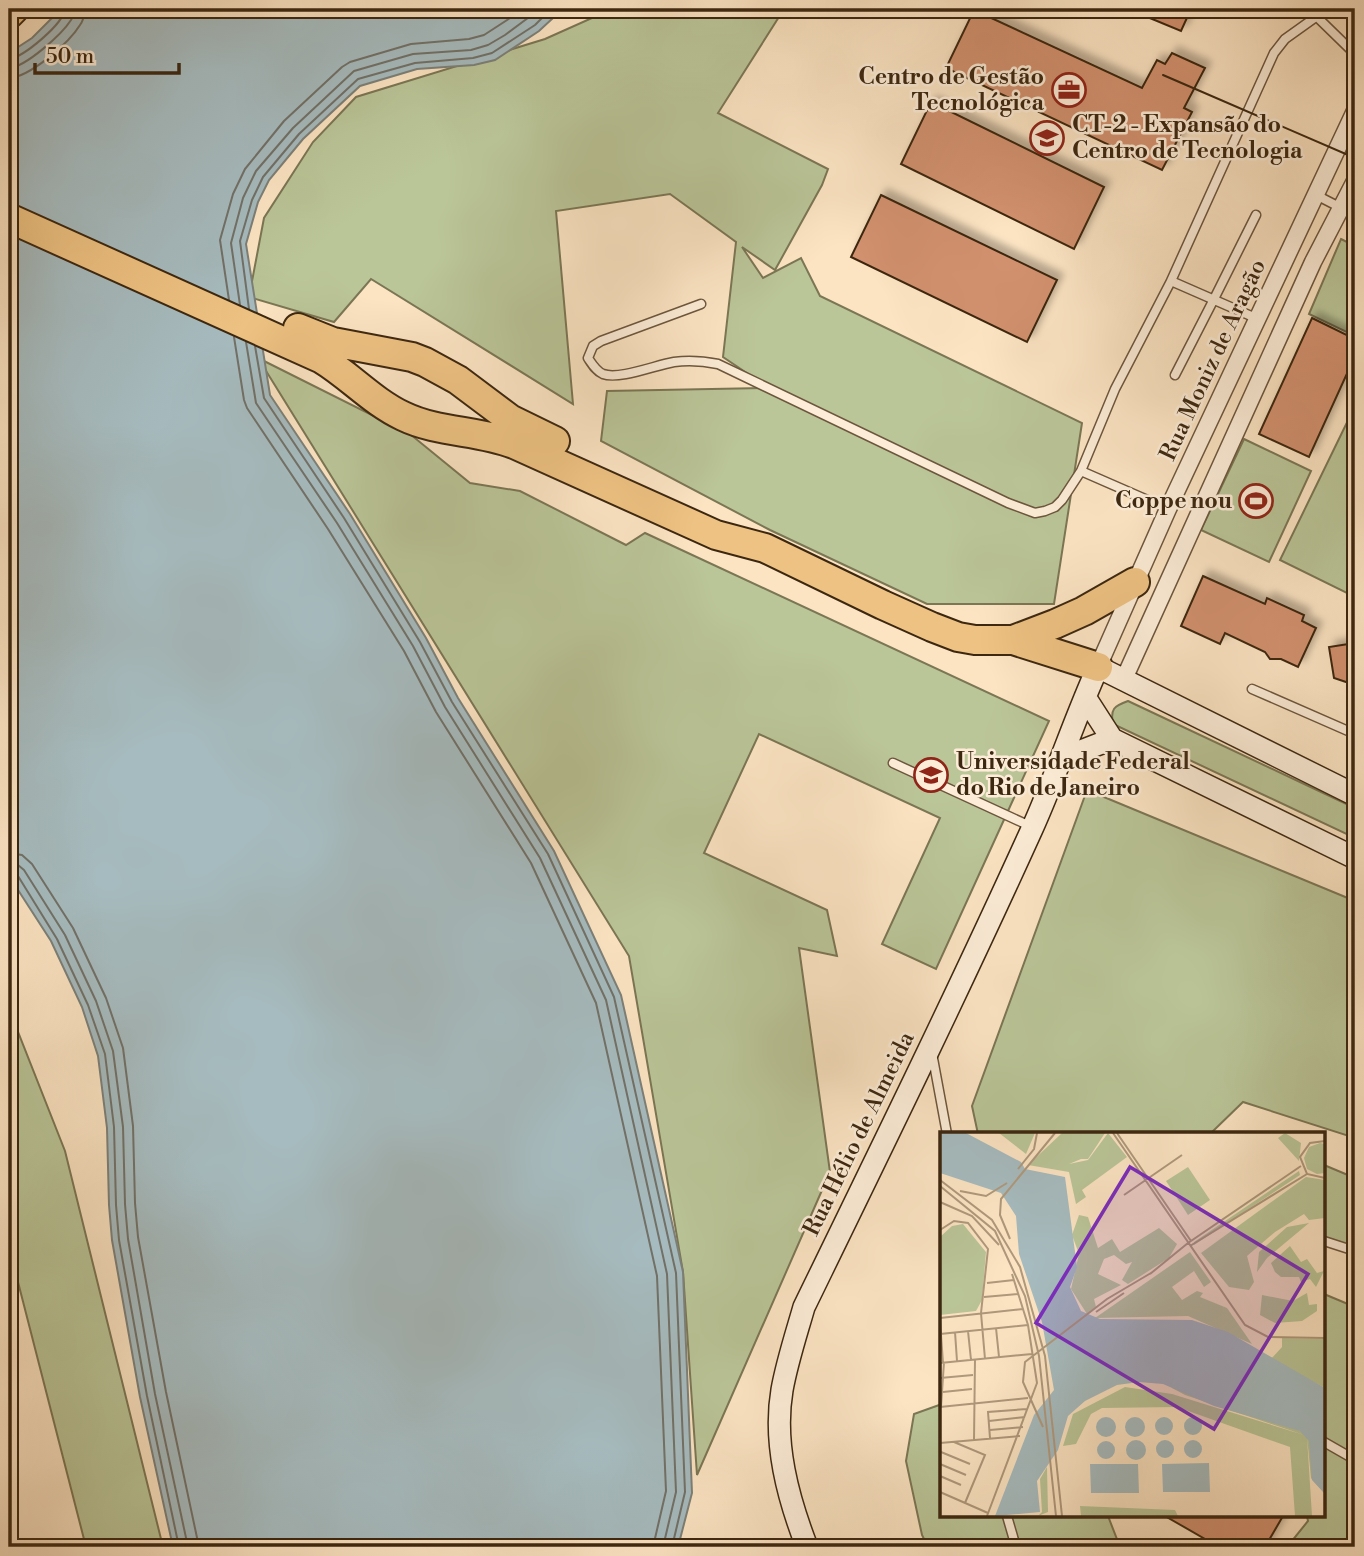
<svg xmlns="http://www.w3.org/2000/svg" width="1364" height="1556" viewBox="0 0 1364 1556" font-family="'Libre Bodoni',serif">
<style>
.green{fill:#bac598;stroke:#7b7654;stroke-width:2}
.water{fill:#a6bbbf;stroke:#7c8079;stroke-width:2}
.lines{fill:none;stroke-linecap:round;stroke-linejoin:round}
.shore{stroke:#717168;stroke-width:2}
.building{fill:#d1906e;stroke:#3c2710;stroke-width:2;filter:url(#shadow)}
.lane-casing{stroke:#6c563d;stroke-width:11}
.street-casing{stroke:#6c563d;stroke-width:19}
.secondary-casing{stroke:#3c2710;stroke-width:24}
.highway-casing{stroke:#3c2710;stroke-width:32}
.lane{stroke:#fdedd8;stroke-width:8}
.street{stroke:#fdedd8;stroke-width:16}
.secondary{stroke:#fdedd8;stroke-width:21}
.highway{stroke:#eec282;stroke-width:28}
.tram{stroke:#3c2710;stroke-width:2}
.labels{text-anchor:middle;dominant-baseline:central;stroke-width:5;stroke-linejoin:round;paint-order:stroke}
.poi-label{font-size:23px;font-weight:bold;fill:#3c2710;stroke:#fdedd8;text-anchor:end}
.street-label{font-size:23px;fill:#3c2710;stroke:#fdedd8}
.inset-road{fill:none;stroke:#af987b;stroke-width:2}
.view{fill:#7b2cbf;fill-opacity:0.15;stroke:#7b2cbf;stroke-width:3.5}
.inset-edge{fill:none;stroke:#3c2710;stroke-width:3.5}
</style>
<defs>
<filter id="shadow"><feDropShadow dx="6" dy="-6" stdDeviation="3.5" flood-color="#0004"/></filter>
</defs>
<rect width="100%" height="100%" fill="#fce4c3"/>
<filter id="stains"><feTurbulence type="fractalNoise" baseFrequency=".00286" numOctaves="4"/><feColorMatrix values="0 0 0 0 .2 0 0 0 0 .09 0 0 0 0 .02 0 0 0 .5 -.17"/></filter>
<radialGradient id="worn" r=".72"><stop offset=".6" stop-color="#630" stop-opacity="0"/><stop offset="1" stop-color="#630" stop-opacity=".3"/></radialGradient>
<path class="green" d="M 612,9 L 784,9 L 718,113 L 828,169 L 822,185 L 775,270 L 742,247 L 763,278 L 801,258 L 820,296 L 1082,423 L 1054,604 L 927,604 L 770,530 L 601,441 L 607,391 L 769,388 L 723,357 L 736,242 L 670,194 L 556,211 L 573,404 L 371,279 L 334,322 L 249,297 L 264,218 L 313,142 L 356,97 L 545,39 Z
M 1341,239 L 1355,246 L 1355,336 L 1309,314 Z
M 258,358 L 410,434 L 470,483 L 520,491 L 626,545 L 645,533 L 1049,721 L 936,969 L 882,944 L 940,818 L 759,734 L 704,853 L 827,910 L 837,956 L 799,948 L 830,1172 L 697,1475 L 683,1272 L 629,956 Z
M 1355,406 L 1355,597 L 1280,560 Z
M 1244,439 L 1311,471 L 1269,562 L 1201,530 Z
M 1128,701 L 1355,808 L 1355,838 L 1113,724 C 1110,709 1114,706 1128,701 Z
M 1087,790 L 1355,901 L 1355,1138 L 1243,1102 L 1210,1134 L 978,1134 L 972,1106 Z
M 9,1009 L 65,1151 L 163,1547 L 86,1547 L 9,1247 Z
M 1324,1165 L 1355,1178 L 1355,1251 L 1324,1241 Z
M 1324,1294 L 1355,1307 L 1355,1547 L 1287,1547 L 1308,1521 L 1307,1516 L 1324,1516 Z
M 942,1404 L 942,1516 L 1108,1516 L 1120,1547 L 928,1547 L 922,1535 L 906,1461 L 914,1414 Z"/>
<path class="water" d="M 61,9 L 560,9 L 554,17 L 539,31 L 495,60 L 474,65 L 417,69 L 360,86 L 303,139 L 269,180 L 258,202 L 246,244 L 270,395 L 350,514 L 426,638 L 458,698 L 554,851 L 621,995 L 683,1272 L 692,1493 L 678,1547 L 173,1547 L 140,1397 L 112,1240 L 109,1205 L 107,1128 L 98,1056 L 82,1007 L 51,941 L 9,876 L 9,53 L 32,38 Z"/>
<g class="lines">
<path class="shore" d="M 9,59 C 24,57 63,24 65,9
M 9,68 C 26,67 62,34 71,20 C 74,15 74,14 74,9
M 9,78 C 30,77 69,43 80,25 C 84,20 84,15 85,9
M 229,300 L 220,240 L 233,194 L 245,169 L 284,121 L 342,67 L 350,62 L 411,44 L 469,39 L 484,35 L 524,9
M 240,305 L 231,243 L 243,198 L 256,171 L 293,128 L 354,71 L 413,54 L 471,50 L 488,45 L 505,35 L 540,9
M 249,309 L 240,241 L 252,200 L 263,177 L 299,134 L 358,79 L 415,63 L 473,58 L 492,53 L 535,25 L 551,9
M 234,337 L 244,400 L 247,408 L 328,529 L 404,651 L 436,712 L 531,863 L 596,1003 L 657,1276 L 666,1491 L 653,1547
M 246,342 L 256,403 L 337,523 L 413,646 L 445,707 L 540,858 L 606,1000 L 667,1274 L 676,1492 L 663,1547
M 255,346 L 264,398 L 344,518 L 420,642 L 452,702 L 548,854 L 614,997 L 676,1273 L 685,1492 L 672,1547
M 9,853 L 22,855 L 32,864 L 73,928 L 106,998 L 123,1048 L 133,1126 L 135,1203 L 138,1237 L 166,1392 L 199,1547
M 9,864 L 18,865 L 24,870 L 65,935 L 96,1001 L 113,1051 L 123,1127 L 125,1204 L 128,1239 L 155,1394 L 188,1547
M 9,873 L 14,873 L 18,876 L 57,939 L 88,1005 L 105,1054 L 114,1127 L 116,1205 L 119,1240 L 147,1396 L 179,1547"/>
</g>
<path class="building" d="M 1128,9 L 1191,9 L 1181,31 Z
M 974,10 L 1142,88 L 1157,60 L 1165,64 L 1172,53 L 1205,68 L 1184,108 L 1192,112 L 1162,170 L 946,68 Z
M 931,102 L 1104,187 L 1074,249 L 901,164 Z
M 881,195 L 1057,280 L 1027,342 L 851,257 Z
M 1312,318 L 1355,339 L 1355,356 L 1309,457 L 1259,434 Z
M 1203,576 L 1265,604 L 1267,598 L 1304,615 L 1302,621 L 1316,628 L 1298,667 L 1281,659 L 1270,659 L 1265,652 L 1225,633 L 1220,644 L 1181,626 Z
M 1355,643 L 1355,685 L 1334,678 L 1329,647 Z
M 1165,1516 L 1283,1516 L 1265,1547 L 1219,1547 Z"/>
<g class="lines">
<g class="lane-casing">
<path id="lane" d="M 1316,16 L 1355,54
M 1316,195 L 1355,215
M 1171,281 L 1274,53 L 1285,39 L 1327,9
M 701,304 L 601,341 L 593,346 L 588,358 C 592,364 596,371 603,374 C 619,380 656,365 674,362 C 689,360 703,361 718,364 L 1008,503 L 1035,513 L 1045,511 L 1055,507 L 1062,500 L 1081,471 L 1115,389 L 1171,281 L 1258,319
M 1175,375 L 1214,299 L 1256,215
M 1081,471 L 1168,509
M 1252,689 L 1355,734
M 893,763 L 1030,826
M 932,1053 L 947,1134
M 1324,1241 L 1355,1251
M 1324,1442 L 1352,1458
M 1007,1516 L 1016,1547"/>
</g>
<g class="street-casing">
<path id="street" d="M 1098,667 L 1168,509 L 1355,111
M 1124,679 L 1313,262 L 1355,181"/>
</g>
<g class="secondary-casing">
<path id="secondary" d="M 1085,697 L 1112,739 L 1355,858
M 1063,758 L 1112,739
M 807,1547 C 788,1498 773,1443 782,1390 C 787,1362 796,1335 804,1307 C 881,1149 959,990 1032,829 C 1056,776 1074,720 1098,667 L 1355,795"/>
</g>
<g class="highway-casing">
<path id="highway" d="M 9,14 L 14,9
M 9,218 L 322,359 C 350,376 373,402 403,416 C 438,433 478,430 514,444 L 716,535 L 765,548 L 883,605 L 932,627 L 958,637 L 975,640 L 1013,640 L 1098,667
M 298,328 L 333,342 L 412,357 L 425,362 L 458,380 L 510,419 L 555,441
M 1013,640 L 1055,624 L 1084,611 L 1135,582"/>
</g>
<use href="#lane" class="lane"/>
<use href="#street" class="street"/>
<use href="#secondary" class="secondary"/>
<use href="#highway" class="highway"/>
<path class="tram" d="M 1163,75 L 1355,158"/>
</g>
<defs>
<g id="office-ring" transform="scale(1.75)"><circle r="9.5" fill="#fdedd8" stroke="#8f2418" stroke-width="1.5"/><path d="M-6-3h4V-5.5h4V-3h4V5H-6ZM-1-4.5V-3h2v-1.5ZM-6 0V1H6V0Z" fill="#8f2418"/></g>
<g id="university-ring" transform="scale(1.75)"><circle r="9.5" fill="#fdedd8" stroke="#8f2418" stroke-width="1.5"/><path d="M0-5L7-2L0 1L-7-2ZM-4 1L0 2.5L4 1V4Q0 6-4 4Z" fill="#8f2418"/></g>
<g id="stadium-ring" transform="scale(1.75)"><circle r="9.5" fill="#fdedd8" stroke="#8f2418" stroke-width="1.5"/><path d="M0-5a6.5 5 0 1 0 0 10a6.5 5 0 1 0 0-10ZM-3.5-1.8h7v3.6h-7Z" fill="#8f2418"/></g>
</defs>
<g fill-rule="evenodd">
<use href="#office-ring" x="1069" y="90"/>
<use href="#university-ring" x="1047" y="138"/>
<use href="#stadium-ring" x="1256" y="501"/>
<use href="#university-ring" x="931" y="775"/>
</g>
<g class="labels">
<g class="poi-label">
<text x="1044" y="77">Centro de Gestão<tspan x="1044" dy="26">Tecnológica</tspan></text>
<text x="1072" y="125" text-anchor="start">CT-2 - Expansão do<tspan x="1072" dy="26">Centro de Tecnologia</tspan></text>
<text x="1232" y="501">Coppe nou</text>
<text x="956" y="762" text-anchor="start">Universidade Federal<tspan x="956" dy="26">do Rio de Janeiro</tspan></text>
</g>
<g class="street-label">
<text transform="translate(1213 360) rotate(-65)">Rua Moniz de Aragão</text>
<text transform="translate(859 1134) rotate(-64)">Rua Hélio de Almeida</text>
</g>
</g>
<g transform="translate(940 1132)">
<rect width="385" height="385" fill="#fce4c3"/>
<path d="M 59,1 L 95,1 L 86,22 ZM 122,1 L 165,1 L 148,27 L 141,27 L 129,32 L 148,28 L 168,1 L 187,25 L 142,58 L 146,65 L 136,72 L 129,40 L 88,33 ZM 345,1 L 361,11 L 359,29 L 338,6 ZM 380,11 L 385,12 L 385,41 L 377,42 L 367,37 L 364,26 L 369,15 ZM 248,35 L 270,68 L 248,83 L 226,49 ZM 359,39 L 360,43 L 254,113 L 254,110 ZM 366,45 L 385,48 L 385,86 L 369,88 L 364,82 L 335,100 L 307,124 L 314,150 L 309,158 L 289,155 L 261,121 ZM 139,83 L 148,85 L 158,116 L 172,107 L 180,120 L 219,96 L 237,112 L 229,126 L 188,152 L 182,148 L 192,130 L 186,132 L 174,123 L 164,127 L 158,142 L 181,153 L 154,167 L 156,175 L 147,182 L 131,157 L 139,122 L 132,103 ZM 369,91 L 327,126 L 317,140 L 319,120 L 347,95 ZM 23,92 L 46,120 L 42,168 L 36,179 L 0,183 L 0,105 L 12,94 ZM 350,114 L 361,130 L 367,127 L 377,141 L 384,139 L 376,155 L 370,147 L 361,150 L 359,145 L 341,145 L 335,140 L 331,131 ZM 250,120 L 271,150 L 264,155 L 254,139 L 232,155 L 242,168 L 257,159 L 263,161 L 260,165 L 287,176 L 312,212 L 248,184 L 155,186 ZM 367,161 L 369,173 L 377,172 L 377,179 L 362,189 L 335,191 L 320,183 L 322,163 L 353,169 ZM 342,206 L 385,207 L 385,256 L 331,227 L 342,215 ZM 230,248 L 375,304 L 385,362 L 371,346 L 367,305 L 372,384 L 355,384 L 350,315 L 237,275 L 162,276 L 151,282 L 136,312 L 123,314 L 133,282 L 185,255 L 232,262 L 364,303 L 245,263 L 232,256 ZM 107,335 L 108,380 L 98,384 L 102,380 L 100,347 ZM 140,374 L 235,378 L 238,384 L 141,384 Z" fill="#bac598"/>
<path d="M 0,1 L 26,1 L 81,30 L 85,37 L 125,45 L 137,135 L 130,155 L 141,179 L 160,187 L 252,188 L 288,200 L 385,256 L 385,362 L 372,348 L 369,309 L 360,299 L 274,274 L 223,252 L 199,250 L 177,253 L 145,269 L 128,284 L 118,318 L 97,349 L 100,380 L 55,384 L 94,283 L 114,258 L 102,190 L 79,122 L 76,84 L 61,61 L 0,41 ZM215 294a9 9 0 1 1 18 0a9 9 0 1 1-18 0ZM244 294a9 9 0 1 1 18 0a9 9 0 1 1-18 0ZM185 295a10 10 0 1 1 20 0a10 10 0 1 1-20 0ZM156 295a10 10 0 1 1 20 0a10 10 0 1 1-20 0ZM216 317a9 9 0 1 1 18 0a9 9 0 1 1-18 0ZM244 317a9 9 0 1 1 18 0a9 9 0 1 1-18 0ZM186 318a10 10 0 1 1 20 0a10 10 0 1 1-20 0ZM157 318a9 9 0 1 1 18 0a9 9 0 1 1-18 0ZM 269,331 L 270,360 L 223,360 L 222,332 ZM 150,332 L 198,332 L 199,361 L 151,361 Z" fill="#a6bbbf"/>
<path class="inset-road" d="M 173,1 L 305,193 L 328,205 L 385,206M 177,1 L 251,109M 385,9 L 370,11 L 360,25 L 367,42 L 385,46M 78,37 L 94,17 L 97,1M 0,48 L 52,88 L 80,135 L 105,224 L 122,384M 0,54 L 55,99 L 85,164 L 99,224 L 116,384M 20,59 L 46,64 L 67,51M 184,63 L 242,23M 0,70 L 32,84 L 59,113M 0,98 L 14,89 L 28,91 L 48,117 L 41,181 L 45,227M 70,107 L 60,83 L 61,67 L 115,1M 248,111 L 361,34M 250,114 L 367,42M 210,142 L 248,111M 47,151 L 74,148M 44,165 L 78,162M 156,180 L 184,161M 0,186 L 83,177M 0,189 L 3,231M 56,196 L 59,225M 28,199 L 31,228M 15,200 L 17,229M 0,202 L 88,193M 0,231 L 92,222M 0,246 L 33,243M 3,260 L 32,257M 0,275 L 88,266M 1,275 L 4,230M 49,289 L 85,285M 103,295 L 83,250 L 85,230 L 167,167 L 211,141M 50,298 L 83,295M 50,306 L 48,280 L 87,277M 34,308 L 35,227M 14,310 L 45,323 L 25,371M 0,311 L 80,304M 1,320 L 30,332M 0,332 L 26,343M 0,344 L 21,353M 0,360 L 48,381M 47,384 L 97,251 L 88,193 L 72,142"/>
<path class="view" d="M 190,35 L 368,142 L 274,297 L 96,191 Z"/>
<rect width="385" height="385" class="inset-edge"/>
</g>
<rect width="1364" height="1556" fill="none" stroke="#fce4c3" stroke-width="35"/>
<rect x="10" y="10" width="1343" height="1535" fill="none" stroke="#3c2710" stroke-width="3.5"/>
<rect x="18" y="18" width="1329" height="1521" fill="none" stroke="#3c2710" stroke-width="2"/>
<path d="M35 63v10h144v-10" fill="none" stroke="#3c2710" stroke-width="3.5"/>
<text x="46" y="63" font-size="21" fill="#3c2710" stroke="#fdedd8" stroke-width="5" paint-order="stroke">50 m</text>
<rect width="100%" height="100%" filter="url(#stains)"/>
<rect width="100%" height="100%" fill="url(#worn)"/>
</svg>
